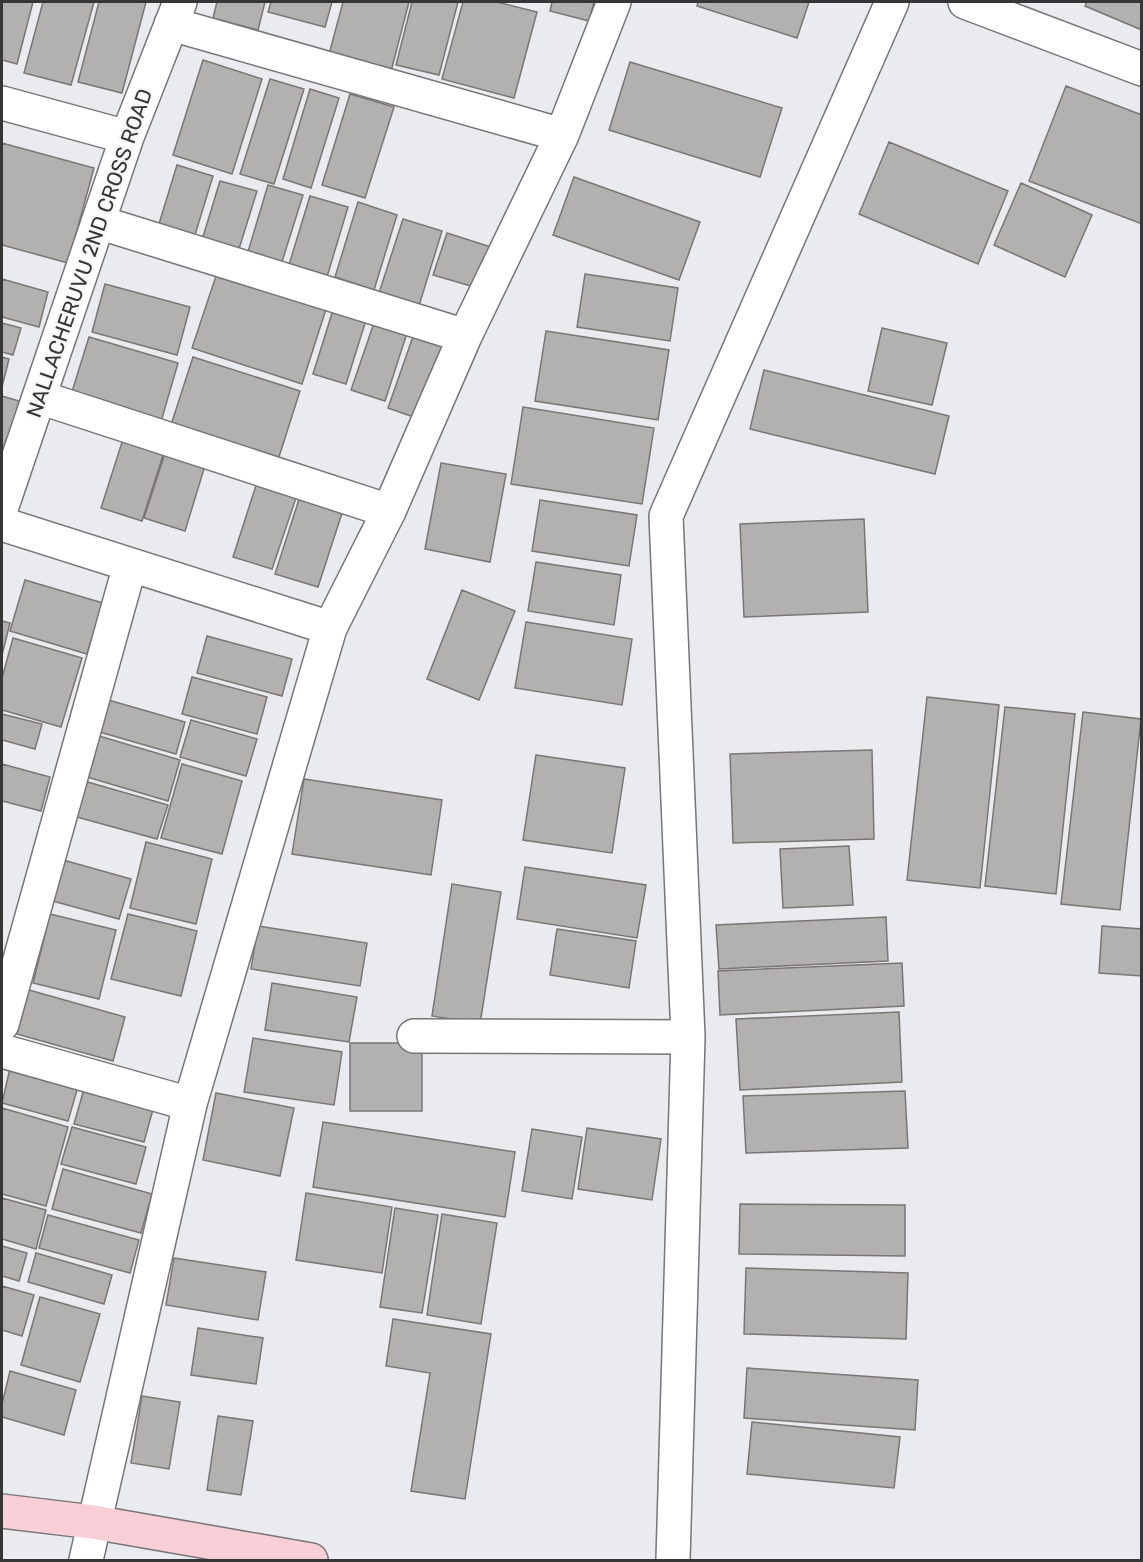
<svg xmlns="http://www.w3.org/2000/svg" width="1143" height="1562" viewBox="0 0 1143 1562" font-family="Rubik,sans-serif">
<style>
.building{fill:#b3b0b0;stroke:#797675;stroke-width:1.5}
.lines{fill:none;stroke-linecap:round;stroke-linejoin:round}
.minor-casing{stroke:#767679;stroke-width:36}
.secondary-casing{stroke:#767679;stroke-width:36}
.minor{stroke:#fff;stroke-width:33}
.secondary{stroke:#f8cfd7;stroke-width:33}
.labels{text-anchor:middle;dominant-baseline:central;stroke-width:5;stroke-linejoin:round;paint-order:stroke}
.street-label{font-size:21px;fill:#363637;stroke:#f8f8fb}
</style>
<rect width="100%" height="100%" fill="#eaebee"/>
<path class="building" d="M 2,2 L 33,2 L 17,64 L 2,60 Z
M 43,2 L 94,2 L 71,85 L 24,73 Z
M 99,2 L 146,2 L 122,93 L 78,82 Z
M 217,2 L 265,2 L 258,30 L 213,18 Z
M 271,2 L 332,2 L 325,27 L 268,12 Z
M 343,2 L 409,2 L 389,79 L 327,62 Z
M 412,2 L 458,2 L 439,75 L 396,65 Z
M 463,2 L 497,2 L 537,12 L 514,98 L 442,79 Z
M 552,2 L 594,2 L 589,21 L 550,11 Z
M 698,2 L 809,2 L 797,38 L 697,6 Z
M 1087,2 L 1142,2 L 1142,30 L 1085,6 Z
M 203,60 L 262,79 L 232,174 L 173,155 Z
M 630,62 L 782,108 L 760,177 L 609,130 Z
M 270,79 L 304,89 L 274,184 L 240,174 Z
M 1066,86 L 1142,115 L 1142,224 L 1029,181 Z
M 310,89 L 339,98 L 311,188 L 283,179 Z
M 350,94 L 394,107 L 365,198 L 322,185 Z
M 889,142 L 1008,191 L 978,264 L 859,214 Z
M 2,143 L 94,168 L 68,263 L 2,245 Z
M 177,165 L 213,176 L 194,238 L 158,227 Z
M 574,177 L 700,222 L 679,280 L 553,235 Z
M 220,181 L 257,191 L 238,252 L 202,240 Z
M 1021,183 L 1092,215 L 1065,277 L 994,245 Z
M 268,185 L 303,195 L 281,265 L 247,255 Z
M 310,196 L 348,207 L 326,280 L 288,268 Z
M 358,202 L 397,215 L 374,290 L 335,277 Z
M 403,219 L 442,231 L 418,309 L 378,296 Z
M 447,233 L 491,247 L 478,288 L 433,275 Z
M 218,270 L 327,306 L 302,384 L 192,348 Z
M 585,274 L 678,288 L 670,341 L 577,327 Z
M 2,279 L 48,292 L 39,327 L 2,317 Z
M 105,284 L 190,307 L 177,355 L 92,332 Z
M 333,310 L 366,320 L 346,384 L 313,374 Z
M 375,320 L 408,330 L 385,401 L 351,390 Z
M 2,323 L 21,328 L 13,355 L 2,352 Z
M 416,328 L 450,339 L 422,420 L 388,408 Z
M 882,328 L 947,343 L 932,405 L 868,391 Z
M 546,331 L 669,350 L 658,420 L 535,401 Z
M 89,337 L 178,363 L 160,425 L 70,398 Z
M 2,357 L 9,359 L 2,387 Z
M 193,357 L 300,391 L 277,463 L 170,428 Z
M 764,370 L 949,416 L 935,474 L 750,429 Z
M 2,396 L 19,401 L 2,466 Z
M 523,407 L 654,428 L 642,504 L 511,484 Z
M 124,436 L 165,449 L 142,521 L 101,508 Z
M 167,447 L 207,459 L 185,531 L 144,518 Z
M 441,463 L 506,474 L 490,562 L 425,549 Z
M 259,476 L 299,489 L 272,569 L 233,557 Z
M 301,493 L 344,507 L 318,587 L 275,574 Z
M 540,500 L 637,515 L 629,566 L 532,551 Z
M 864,519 L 868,612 L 744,617 L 740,524 Z
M 536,562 L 621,575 L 614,625 L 528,611 Z
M 25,580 L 103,603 L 87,654 L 10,631 Z
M 462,590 L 515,611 L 479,700 L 427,679 Z
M 2,621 L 10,623 L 2,655 Z
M 526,622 L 632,639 L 622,705 L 515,688 Z
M 207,636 L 292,659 L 282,696 L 197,673 Z
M 13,638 L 82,658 L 61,727 L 2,710 L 2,678 Z
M 192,677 L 267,697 L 257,734 L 182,714 Z
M 98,697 L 185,722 L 176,754 L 89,729 Z
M 927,697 L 999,705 L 980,888 L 907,880 Z
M 1005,707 L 1075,714 L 1056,894 L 985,886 Z
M 1083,712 L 1141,719 L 1120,910 L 1061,904 Z
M 2,714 L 42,724 L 35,749 L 2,740 Z
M 191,720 L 257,739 L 246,776 L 180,757 Z
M 89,733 L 180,760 L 168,801 L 77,774 Z
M 872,750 L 874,839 L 733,843 L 730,754 Z
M 536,755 L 625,768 L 612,853 L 523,840 Z
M 2,764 L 50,777 L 41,811 L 2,801 Z
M 182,764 L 242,781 L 222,854 L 161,838 Z
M 304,779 L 442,800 L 431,875 L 292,854 Z
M 84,781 L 168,805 L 157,839 L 73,816 Z
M 146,842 L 212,859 L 196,924 L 130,908 Z
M 849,846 L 853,905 L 783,908 L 780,849 Z
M 56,858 L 131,879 L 119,919 L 45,899 Z
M 525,867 L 646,885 L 637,938 L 517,919 Z
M 452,884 L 501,892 L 480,1024 L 432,1016 Z
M 50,914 L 116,930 L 99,999 L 33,983 Z
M 128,914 L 197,931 L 181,996 L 111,979 Z
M 886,917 L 888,961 L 719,969 L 716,925 Z
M 258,926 L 367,943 L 360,986 L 251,969 Z
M 1102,926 L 1142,929 L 1142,976 L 1099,973 Z
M 557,929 L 636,941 L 629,988 L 550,975 Z
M 902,963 L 904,1006 L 720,1015 L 718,971 Z
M 272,983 L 357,997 L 349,1042 L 265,1030 Z
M 29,990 L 125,1017 L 113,1061 L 17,1034 Z
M 899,1012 L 902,1082 L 740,1090 L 736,1019 Z
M 253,1038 L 342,1052 L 334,1105 L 244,1092 Z
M 350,1043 L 422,1043 L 422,1111 L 350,1111 Z
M 11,1064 L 79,1083 L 68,1121 L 2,1103 Z
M 86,1082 L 155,1102 L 144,1142 L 74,1124 Z
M 905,1091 L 908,1148 L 746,1153 L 743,1096 Z
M 216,1093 L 294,1108 L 280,1176 L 203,1160 Z
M 2,1108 L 68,1127 L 46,1206 L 2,1194 Z
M 323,1122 L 515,1152 L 505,1217 L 313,1187 Z
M 72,1127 L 146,1147 L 136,1184 L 61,1164 Z
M 587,1128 L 661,1139 L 652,1200 L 578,1189 Z
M 532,1129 L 582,1137 L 572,1199 L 522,1191 Z
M 63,1169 L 152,1194 L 141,1233 L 52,1209 Z
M 306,1193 L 392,1207 L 382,1273 L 296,1260 Z
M 2,1198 L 46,1210 L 36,1249 L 2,1239 Z
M 740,1204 L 905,1205 L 905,1256 L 739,1254 Z
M 395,1208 L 438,1215 L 422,1313 L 380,1307 Z
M 442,1214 L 497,1223 L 481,1324 L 427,1315 Z
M 48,1215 L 139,1240 L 130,1273 L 39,1248 Z
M 2,1246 L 27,1253 L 19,1281 L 2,1276 Z
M 36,1253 L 112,1275 L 104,1304 L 28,1282 Z
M 174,1258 L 266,1272 L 258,1320 L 166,1305 Z
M 746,1268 L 908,1273 L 906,1339 L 744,1334 Z
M 2,1286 L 34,1295 L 22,1336 L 2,1330 Z
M 40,1297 L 100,1314 L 80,1382 L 21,1365 Z
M 393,1319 L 491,1334 L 465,1499 L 411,1491 L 430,1373 L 386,1366 Z
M 198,1328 L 263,1338 L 256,1384 L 191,1375 Z
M 747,1368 L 918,1380 L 915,1430 L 744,1418 Z
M 10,1371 L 76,1390 L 64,1435 L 2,1417 L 2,1404 Z
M 142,1396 L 180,1402 L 169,1469 L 131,1463 Z
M 218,1416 L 253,1421 L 241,1495 L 207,1490 Z
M 752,1422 L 900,1437 L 894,1488 L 747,1474 Z"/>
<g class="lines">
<g class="minor-casing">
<path id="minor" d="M 965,2 L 1142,69
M 171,24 L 562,135
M 2,103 L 127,137
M 98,222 L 465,336
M 39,397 L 389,511
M 2,506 L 127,137 L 180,2
M 2,524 L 330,628
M 2,1024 L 130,565
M 414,1036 L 688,1037
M 2,1051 L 190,1104
M 86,1560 L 190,1104 L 330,628 L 389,511 L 465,336 L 562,135 L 614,2
M 673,1560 L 688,1037 L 666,516 L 892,2"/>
</g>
<g class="secondary-casing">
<path id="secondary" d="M 2,1511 L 93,1522 L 311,1560"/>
</g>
<use href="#minor" class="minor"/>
<use href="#secondary" class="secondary"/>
</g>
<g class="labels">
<g class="street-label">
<text transform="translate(89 253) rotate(-71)">NALLACHERUVU 2ND CROSS ROAD</text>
</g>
</g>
<rect width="1143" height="1562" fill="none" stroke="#363637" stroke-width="6"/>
</svg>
